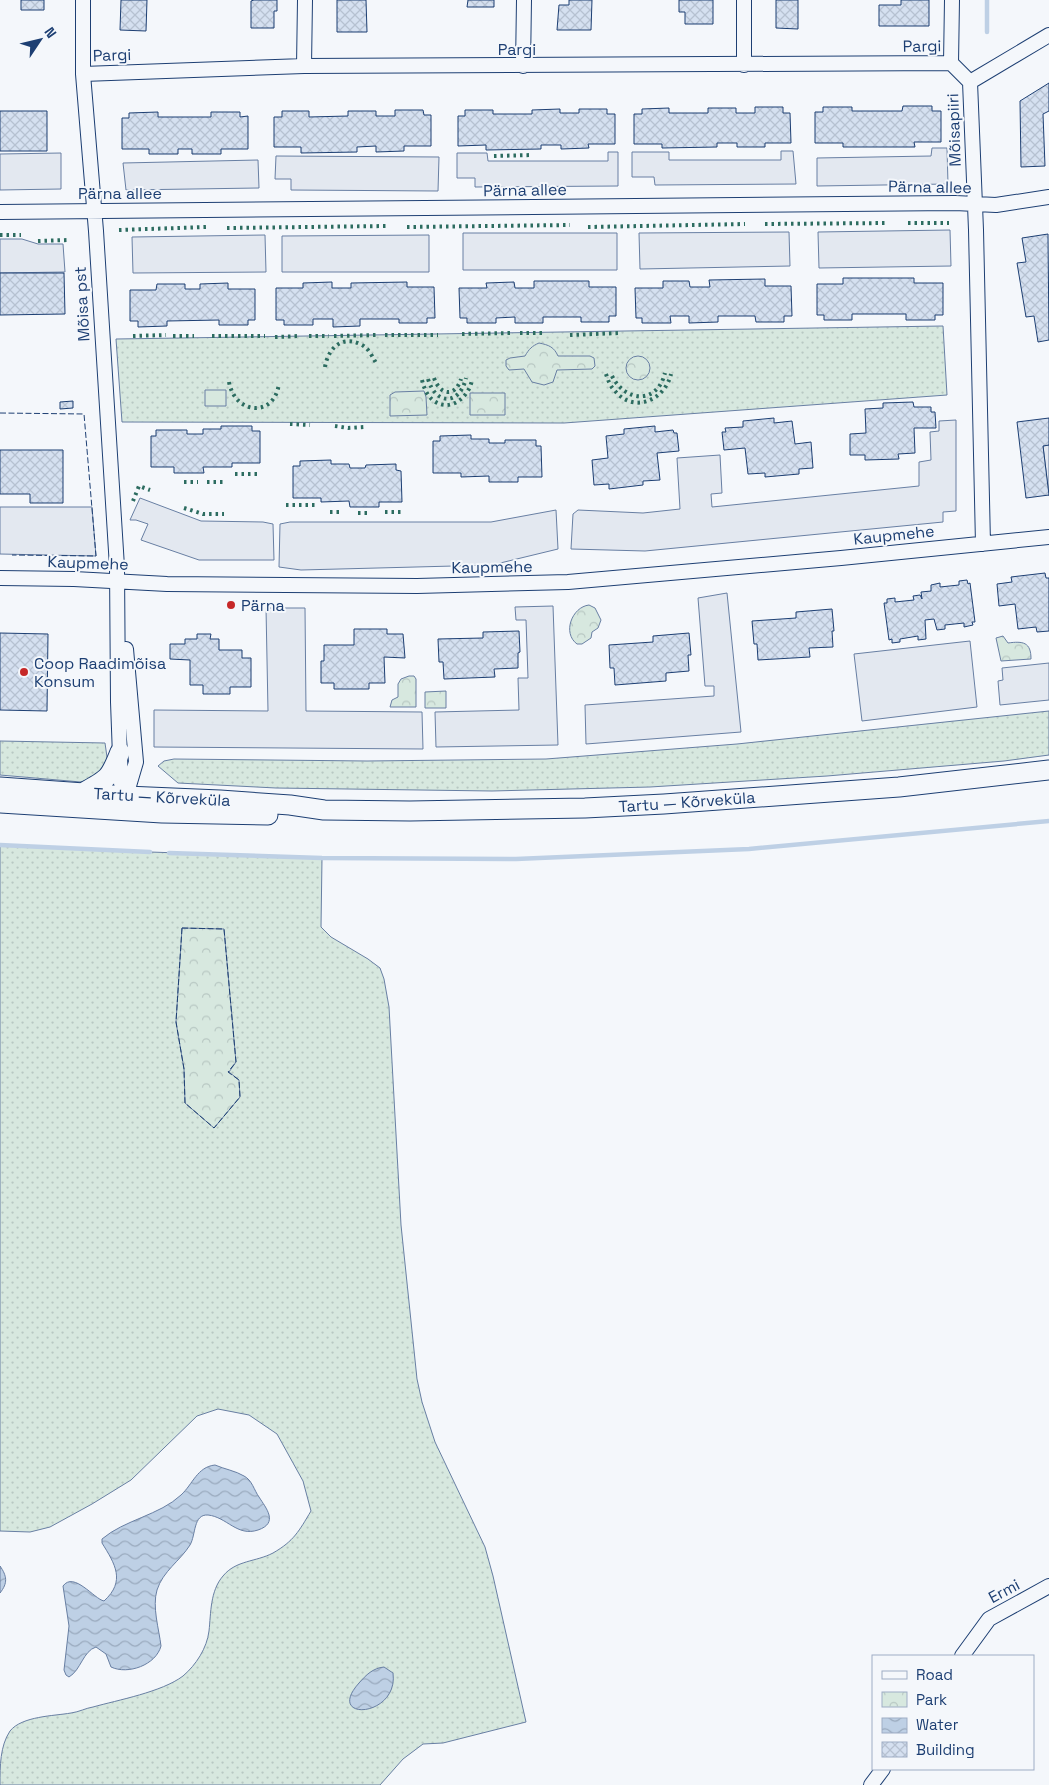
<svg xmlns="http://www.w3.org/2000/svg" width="1049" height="1785" viewBox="0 0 1049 1785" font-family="'Space Grotesk',sans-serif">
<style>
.grass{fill:url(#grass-dots);stroke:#687fa3}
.park{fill:url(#park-crowns);stroke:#687fa3}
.garden{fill:#d7e8df;stroke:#687fa3}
.parking{fill:#e3e8f0;stroke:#687fa3}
.water{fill:url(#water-waves);stroke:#687fa3}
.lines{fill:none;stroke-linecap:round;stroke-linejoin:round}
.stream{stroke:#bed0e5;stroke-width:4.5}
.building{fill:url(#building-cross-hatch);stroke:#1d3f73}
.minor-casing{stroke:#1d3f73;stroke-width:16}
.secondary-casing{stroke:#1d3f73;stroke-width:21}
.minor{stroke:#f4f7fb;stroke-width:14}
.secondary{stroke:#f4f7fb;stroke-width:19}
.hedge{stroke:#2c6c60;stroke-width:4;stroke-dasharray:2.5 4;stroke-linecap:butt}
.fence{stroke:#1d3f73;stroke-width:1;stroke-dasharray:6 2.5;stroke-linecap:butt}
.poi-dot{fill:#c62828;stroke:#f4f7fb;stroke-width:2}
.labels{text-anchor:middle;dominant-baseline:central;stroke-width:4;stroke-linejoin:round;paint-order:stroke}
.street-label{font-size:16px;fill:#1d3f73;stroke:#f4f7fb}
.poi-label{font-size:16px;fill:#1d3f73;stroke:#f4f7fb;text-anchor:start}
</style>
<defs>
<pattern id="grass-dots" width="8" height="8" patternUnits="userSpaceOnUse" patternTransform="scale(1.25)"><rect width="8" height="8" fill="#d7e8df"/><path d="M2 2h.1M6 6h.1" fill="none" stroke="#b8c8c3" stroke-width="1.8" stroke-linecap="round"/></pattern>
<pattern id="park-crowns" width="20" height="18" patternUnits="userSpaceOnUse" patternTransform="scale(1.25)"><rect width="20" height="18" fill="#d7e8df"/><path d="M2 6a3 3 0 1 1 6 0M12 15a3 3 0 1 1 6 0" fill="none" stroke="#b8c8c3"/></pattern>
<pattern id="water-waves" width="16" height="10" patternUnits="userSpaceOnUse" patternTransform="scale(1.25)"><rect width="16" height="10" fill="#bed0e5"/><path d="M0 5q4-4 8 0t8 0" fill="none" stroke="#9aaabe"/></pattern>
<pattern id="building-cross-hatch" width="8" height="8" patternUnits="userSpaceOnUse" patternTransform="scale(1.25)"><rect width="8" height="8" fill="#d5e0f0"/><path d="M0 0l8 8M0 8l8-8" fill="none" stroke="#b6c1d1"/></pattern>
</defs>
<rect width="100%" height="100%" fill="#f4f7fb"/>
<path class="grass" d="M 943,326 L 947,395 L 564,423 L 122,422 L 116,339 Z
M 1049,711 L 1049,755 L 1004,761 L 827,776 L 650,787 L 492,791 L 276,788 L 178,783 L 158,766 L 164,761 L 174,759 L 367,761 L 546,759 L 737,744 Z
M 0,741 L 105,743 L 107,757 L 106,766 L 94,778 L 81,782 L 0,775 Z
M 0,845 L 150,852 L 322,858 L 321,927 L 331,937 L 368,959 L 380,968 L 384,979 L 389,1007 L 401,1225 L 417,1379 L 422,1402 L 435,1442 L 485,1547 L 493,1576 L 526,1722 L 443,1743 L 423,1744 L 403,1759 L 380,1785 L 0,1785 C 0,1766 0,1746 10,1731 C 22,1716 54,1716 71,1713 C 79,1712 86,1708 93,1707 C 118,1700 162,1692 183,1676 C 196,1665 207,1648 209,1631 C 211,1613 210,1591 223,1576 C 236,1560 256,1562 273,1553 C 294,1541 299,1531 311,1511 L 303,1481 L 277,1434 L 249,1415 L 218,1409 L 197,1416 L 131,1480 L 92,1504 L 50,1527 L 30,1532 L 0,1531 Z"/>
<path class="park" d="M 539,343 C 549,345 554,347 558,356 L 590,356 L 594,358 L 595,366 L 592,369 L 557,370 L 553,382 L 544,385 L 532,382 L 524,369 L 509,370 L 506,366 L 506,360 L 510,358 L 525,356 C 529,349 532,346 539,343 Z
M626 368a12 12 0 1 1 24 0a12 12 0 1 1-24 0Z
M 424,391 L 426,397 L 427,415 L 390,416 L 390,395 L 395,392 Z
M 470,393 L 505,393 L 505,415 L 470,415 Z
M 589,605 L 595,608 L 601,620 L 598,628 L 592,632 L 591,638 L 582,644 L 577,644 C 562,633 572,607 589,605 Z
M 1003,636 L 1008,643 C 1023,641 1031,642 1031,659 L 1001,661 L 996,638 Z
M 409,676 L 414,676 L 416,679 L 416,707 L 390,707 L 392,700 L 398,697 L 398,684 L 401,679 Z
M 446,691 L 446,708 L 425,708 L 425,692 Z
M 182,928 L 224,929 L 236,1062 L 229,1072 L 239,1080 L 240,1097 L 214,1128 L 185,1103 L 184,1069 L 176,1022 Z"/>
<path class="garden" d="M 205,390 L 226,390 L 226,406 L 205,406 Z"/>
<path class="parking" d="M 932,148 L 947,148 L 948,184 L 817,186 L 817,158 L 931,156 Z
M 781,151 L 793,151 L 796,184 L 655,185 L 654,177 L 632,177 L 632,152 L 669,152 L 669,160 L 781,160 Z
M 608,152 L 618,152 L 618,186 L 475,187 L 475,178 L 457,178 L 457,153 L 487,153 L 488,161 L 608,161 Z
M 61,153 L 61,189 L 0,190 L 0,154 Z
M 276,156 L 439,157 L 438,191 L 291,190 L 291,179 L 275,179 Z
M 258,160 L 259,188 L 126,190 L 123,163 Z
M 950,230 L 951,266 L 819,268 L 818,232 Z
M 789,232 L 790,266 L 640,269 L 639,233 Z
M 463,233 L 617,233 L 617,270 L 463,270 Z
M 265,235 L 266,272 L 133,273 L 132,237 Z
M 429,235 L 429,272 L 282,272 L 282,236 Z
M 0,239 L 22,239 L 38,244 L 63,244 L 65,272 L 0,273 Z
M 956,420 L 956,511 L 943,512 L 943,522 L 645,551 L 571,549 L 573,514 L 578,510 L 643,513 L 680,509 L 677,458 L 720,455 L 722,493 L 711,494 L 712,507 L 919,486 L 919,462 L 931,460 L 930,432 L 939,431 L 939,421 Z
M 1049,445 L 1049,496 L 1043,446 Z
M 140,498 L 201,521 L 263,522 L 273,524 L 274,560 L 199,560 L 141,540 L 148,524 L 136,520 L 130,520 Z
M 0,507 L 92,507 L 96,556 L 0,554 Z
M 556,510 L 558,549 L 492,565 L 301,570 L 279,567 L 280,524 L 290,522 L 491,522 Z
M 727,593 L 741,732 L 586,744 L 585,705 L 714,696 L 714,686 L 705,686 L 698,598 Z
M 553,606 L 558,745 L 436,747 L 435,712 L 519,710 L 518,678 L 528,678 L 526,620 L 516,620 L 515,607 Z
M 266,608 L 305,608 L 306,711 L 422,712 L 423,749 L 154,747 L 154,710 L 268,711 Z
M 970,641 L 977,707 L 862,721 L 854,654 Z
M 1049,663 L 1049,700 L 1000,705 L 998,681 L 1003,680 L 1002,668 Z"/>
<path class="water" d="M 215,1465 C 224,1469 236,1471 244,1476 C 252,1480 254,1490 259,1497 C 266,1508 279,1523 258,1530 C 237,1537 227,1517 208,1515 C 193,1514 196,1535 190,1545 C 180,1561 163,1571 157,1590 C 152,1607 159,1629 161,1646 C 156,1665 128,1675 111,1667 L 106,1654 L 96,1647 C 83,1651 81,1670 69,1677 L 66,1675 L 64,1670 L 69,1626 L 63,1586 C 74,1571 94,1599 104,1601 C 126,1581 115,1564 102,1543 L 102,1539 C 124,1520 160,1515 181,1495 C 193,1484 197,1467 215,1465 Z
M 0,1566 C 7,1576 8,1583 0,1593 Z
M 384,1667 L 393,1673 C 399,1718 324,1722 359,1683 C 366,1675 373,1668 384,1667 Z"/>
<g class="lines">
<path class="stream" d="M 987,32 L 987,0
M 0,845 L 150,852
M 169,853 L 322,858 L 516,859 L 749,849 L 1049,821"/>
</g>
<path class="building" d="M 21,0 L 44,0 L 44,10 L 21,10 Z
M 121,0 L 147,0 L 146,31 L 120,30 Z
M 254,0 L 277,0 L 277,11 L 274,11 L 274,28 L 251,28 L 251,1 Z
M 337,0 L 366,0 L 367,32 L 337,32 Z
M 468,0 L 494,0 L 494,7 L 467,7 Z
M 569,0 L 592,0 L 591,30 L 557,30 L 559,5 L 569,5 Z
M 679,0 L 713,0 L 713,24 L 685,24 L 685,12 L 679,12 Z
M 776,0 L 798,0 L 798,29 L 776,28 Z
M 901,0 L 929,0 L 929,26 L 879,26 L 879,5 L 901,5 Z
M 1049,83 L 1049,111 L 1043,114 L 1045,166 L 1021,167 L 1020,101 Z
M 903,106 L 932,106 L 932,111 L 941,111 L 941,142 L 914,142 L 915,147 L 843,147 L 843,143 L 815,143 L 815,112 L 823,112 L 823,107 L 852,107 L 852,111 L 902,111 Z
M 755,107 L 783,107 L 783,113 L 790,113 L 791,143 L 765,143 L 765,147 L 737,147 L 737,143 L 717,143 L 717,147 L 662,148 L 662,144 L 634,144 L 634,114 L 642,114 L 642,109 L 669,108 L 669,113 L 708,113 L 708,108 L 736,108 L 736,113 L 755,113 Z
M 560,109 L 560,113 L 579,113 L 579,109 L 607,109 L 607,114 L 615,114 L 615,144 L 588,144 L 589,148 L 561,149 L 561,145 L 541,145 L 541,149 L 486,150 L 486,145 L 458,146 L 458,116 L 465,116 L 465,110 L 493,110 L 493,114 L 532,114 L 532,110 Z
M 395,110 L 423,110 L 424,115 L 431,115 L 431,146 L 404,146 L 404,151 L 376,152 L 376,146 L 357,147 L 357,152 L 301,153 L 301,147 L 274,147 L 274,117 L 282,117 L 282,111 L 309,111 L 309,117 L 348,116 L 348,111 L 376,111 L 376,116 L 395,116 Z
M 0,111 L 47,111 L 47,151 L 0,151 Z
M 158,112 L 158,117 L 211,117 L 211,112 L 240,112 L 240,117 L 248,116 L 248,149 L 221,149 L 221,154 L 192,154 L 192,149 L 178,149 L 178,154 L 149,154 L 149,149 L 122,149 L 122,118 L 129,118 L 129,113 Z
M 1048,234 L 1049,340 L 1038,342 L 1034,316 L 1026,317 L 1017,263 L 1026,262 L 1022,238 Z
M 0,273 L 64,273 L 65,314 L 0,315 Z
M 843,278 L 914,278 L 914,283 L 943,283 L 943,315 L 935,315 L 935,320 L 906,320 L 906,314 L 852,314 L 852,320 L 824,320 L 824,315 L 817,315 L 817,284 L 843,284 Z
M 765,279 L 765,286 L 791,286 L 792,316 L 784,316 L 784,322 L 756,322 L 755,316 L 718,316 L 718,322 L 689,323 L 689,316 L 670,316 L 671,323 L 642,323 L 642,318 L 636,318 L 635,288 L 663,288 L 663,281 L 689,281 L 690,287 L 710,287 L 709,280 Z
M 534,281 L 589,281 L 589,287 L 616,287 L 616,316 L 609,316 L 609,322 L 581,322 L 581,317 L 543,317 L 543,323 L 515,323 L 515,317 L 496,318 L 496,323 L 467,323 L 467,318 L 460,318 L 459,288 L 487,288 L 486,283 L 514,282 L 515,288 L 534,288 Z
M 332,282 L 332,288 L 351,288 L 351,283 L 407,282 L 407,287 L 434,287 L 435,318 L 427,318 L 427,323 L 399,323 L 399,319 L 360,319 L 360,326 L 333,327 L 333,319 L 313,319 L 313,325 L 284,325 L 284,320 L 276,320 L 276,288 L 303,288 L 303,283 Z
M 228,283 L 228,289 L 255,289 L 255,320 L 248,320 L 248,325 L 219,325 L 219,320 L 167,321 L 167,326 L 138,327 L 138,321 L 130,321 L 130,290 L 156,290 L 157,284 L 185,284 L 185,289 L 200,289 L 200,284 Z
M 73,401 L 73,408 L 60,409 L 60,402 Z
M 913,402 L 914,407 L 931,407 L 931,412 L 935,412 L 936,428 L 914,428 L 915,453 L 898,454 L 899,459 L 865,460 L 865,455 L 850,455 L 850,434 L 866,433 L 865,409 L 883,408 L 883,403 Z
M 774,418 L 774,423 L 792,421 L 795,444 L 811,442 L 813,468 L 799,469 L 799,474 L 765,477 L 765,473 L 748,474 L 745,448 L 724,450 L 722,432 L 726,432 L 725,428 L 743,427 L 743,421 Z
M 1049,418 L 1049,445 L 1043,446 L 1049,495 L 1026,498 L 1017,422 Z
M 221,426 L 252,426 L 252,431 L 260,431 L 260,463 L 232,463 L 232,467 L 203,467 L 204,473 L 174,473 L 174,467 L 151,467 L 151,436 L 156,436 L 156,430 L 187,430 L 187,434 L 203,434 L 203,429 L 221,429 Z
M 655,426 L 655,432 L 673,430 L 674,433 L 677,433 L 679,451 L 657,453 L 660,480 L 643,481 L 643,485 L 609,489 L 609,484 L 594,485 L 592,460 L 608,458 L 606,436 L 624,434 L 624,429 Z
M 471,435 L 471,439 L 489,439 L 489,443 L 505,443 L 505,440 L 536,440 L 536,446 L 541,446 L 542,477 L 518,477 L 518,482 L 489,482 L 489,476 L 461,477 L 461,473 L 433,473 L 433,441 L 440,441 L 440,436 Z
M 0,450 L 63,450 L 63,503 L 30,503 L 30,494 L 0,494 Z
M 331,460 L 331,464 L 349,464 L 350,468 L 365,468 L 366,465 L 396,464 L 396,470 L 401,471 L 402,502 L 379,502 L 379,507 L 350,507 L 349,501 L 321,502 L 321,498 L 293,498 L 293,466 L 300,466 L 300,461 Z
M 1045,573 L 1046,578 L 1049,578 L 1049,631 L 1037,632 L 1036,627 L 1018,629 L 1015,604 L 999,606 L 997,584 L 1012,582 L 1011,577 Z
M 967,580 L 968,584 L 970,583 L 975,622 L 972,622 L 973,625 L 964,627 L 964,623 L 945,625 L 945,629 L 937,630 L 934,619 L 925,620 L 926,639 L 918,640 L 918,636 L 900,639 L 900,642 L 892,643 L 892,639 L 889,640 L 884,603 L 887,603 L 887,599 L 895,598 L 895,602 L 914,600 L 913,596 L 920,595 L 922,599 L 921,592 L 931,591 L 931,585 L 940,583 L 940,587 L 959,585 L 959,581 Z
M 227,603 L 235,603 L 235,607 L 227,606 Z
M 832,609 L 834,631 L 832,631 L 833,647 L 809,648 L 810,657 L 758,660 L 757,644 L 754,644 L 752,621 L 796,618 L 796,612 Z
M 354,629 L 387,629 L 387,634 L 403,634 L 405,658 L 384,657 L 385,683 L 369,683 L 369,689 L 334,689 L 334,683 L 321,683 L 321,661 L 324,661 L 324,645 L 354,645 Z
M 519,631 L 520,652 L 518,653 L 518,668 L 494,669 L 495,677 L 444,679 L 443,662 L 439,662 L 438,639 L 483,638 L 483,632 Z
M 0,633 L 48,634 L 47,711 L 0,710 Z
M 689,633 L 691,655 L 688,655 L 689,671 L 666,673 L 666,681 L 615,685 L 614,668 L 610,668 L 609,645 L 653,642 L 653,636 Z
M 197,634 L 211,634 L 210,639 L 219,639 L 219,650 L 242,650 L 242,658 L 251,658 L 251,687 L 230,687 L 230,694 L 203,694 L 203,685 L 190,685 L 190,660 L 170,659 L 170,644 L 185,644 L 185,639 L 197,639 Z"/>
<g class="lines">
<g class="minor-casing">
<path id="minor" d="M 83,0 L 83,74 L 96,231 L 117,567 L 118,702 L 121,783 L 126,796
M 952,0 L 951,63 L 970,82 L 976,230 L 983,544
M 744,65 L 744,0
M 304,66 L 305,0
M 523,66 L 524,0
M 83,74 L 304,66 L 951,63
M 970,82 L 1049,35
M 0,212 L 955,203 L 996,205 L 1049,197
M 0,578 L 74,579 L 167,584 L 417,586 L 568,582 L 841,558 L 1049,537
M 126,796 L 136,762 L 126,649
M 962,1656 L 989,1619 L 1049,1586
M 871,1785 L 883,1769"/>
</g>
<g class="secondary-casing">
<path id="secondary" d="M 0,787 L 126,796 L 220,800 L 290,805 L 324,810 L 410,811 L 585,808 L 664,804 L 899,787 L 1049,770
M 84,792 C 108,779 110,778 120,752
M 0,803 L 162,813 L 268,815"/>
</g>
<use href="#minor" class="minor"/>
<use href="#secondary" class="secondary"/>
<path class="hedge" d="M 494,156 L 532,155
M 908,223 L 949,223
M 765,224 L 888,223
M 407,227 L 570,225
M 588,227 L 745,224
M 227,228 L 387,226
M 119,230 L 207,227
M 0,235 L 21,235
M 38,241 L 68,240
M 520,333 L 545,333
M 462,334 L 512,333
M 385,335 L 438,335
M 570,335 L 620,333
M 133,336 L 166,335
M 173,336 L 194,336
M 212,336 L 265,336
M 309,336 L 329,336
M 334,336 L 377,335
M 275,337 L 300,336
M 325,367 C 328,349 341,335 360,344 C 368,347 372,356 376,363
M 606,374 C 608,380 610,386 615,391 C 634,414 665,400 671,374
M 612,376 C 625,402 657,405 665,373
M 434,378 C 440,395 455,398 461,379
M 428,379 C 436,406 460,405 466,378
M 422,380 C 424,388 427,396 434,401 C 451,413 470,396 472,379
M 229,382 C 235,415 275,418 279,383
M 290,424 L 310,425
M 335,426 L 348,428 L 365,427
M 235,474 L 260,474
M 184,482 L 198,482
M 207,482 L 225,482
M 133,501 L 139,486 L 150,490
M 286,505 L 316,505
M 184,508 L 203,514 L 224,514
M 330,512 L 342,512
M 385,512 L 402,512
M 358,513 L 368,513"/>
<path class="fence" d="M 0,413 L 84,414 L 96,556 L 12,555
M 182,928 L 224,929 L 236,1062 L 228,1072 L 239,1080 L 240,1097 L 214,1128 L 185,1103 L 184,1069 L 176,1022 Z"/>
</g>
<g class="poi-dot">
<circle cx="231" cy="605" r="5"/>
<circle cx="24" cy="672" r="5"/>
</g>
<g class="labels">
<g class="street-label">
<text transform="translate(922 46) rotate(-1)">Pargi</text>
<text x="517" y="49">Pargi</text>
<text transform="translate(112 55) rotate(-2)">Pargi</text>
<text transform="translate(954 130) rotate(-92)">Mõisapiiri</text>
<text transform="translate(930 187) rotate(1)">Pärna allee</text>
<text transform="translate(525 190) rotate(-1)">Pärna allee</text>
<text x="120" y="193">Pärna allee</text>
<text transform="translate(82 304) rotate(-93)">Mõisa pst</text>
<text transform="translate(894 535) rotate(-6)">Kaupmehe</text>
<text transform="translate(88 563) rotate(2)">Kaupmehe</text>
<text transform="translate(492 567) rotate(-1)">Kaupmehe</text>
<text transform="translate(162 797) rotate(3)">Tartu — Kõrveküla</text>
<text transform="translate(687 802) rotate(-4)">Tartu — Kõrveküla</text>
<text transform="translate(1004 1591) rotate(-28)">Ermi</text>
</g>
<g class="poi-label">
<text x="241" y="605">Pärna</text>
<text x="34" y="663">Coop Raadimõisa<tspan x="34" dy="18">Konsum</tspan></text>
</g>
</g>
<rect x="872" y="1655" width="162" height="115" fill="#f4f7fb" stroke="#9eadc5"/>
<rect x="882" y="1671" width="25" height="8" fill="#f4f7fb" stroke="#9eadc5"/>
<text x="916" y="1680" font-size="15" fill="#1d3f73">Road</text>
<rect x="882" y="1692" width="25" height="15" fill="url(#park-crowns)" stroke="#9eadc5"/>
<text x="916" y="1705" font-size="15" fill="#1d3f73">Park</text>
<rect x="882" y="1718" width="25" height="15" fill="url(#water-waves)" stroke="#9eadc5"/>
<text x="916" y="1730" font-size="15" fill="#1d3f73">Water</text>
<rect x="882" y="1742" width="25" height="15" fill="url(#building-cross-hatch)" stroke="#9eadc5"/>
<text x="916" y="1755" font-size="15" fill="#1d3f73">Building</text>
<g transform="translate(40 40) rotate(55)" stroke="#f4f7fb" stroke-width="4" paint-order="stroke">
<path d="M0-4L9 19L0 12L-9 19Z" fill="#1d3f73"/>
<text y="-8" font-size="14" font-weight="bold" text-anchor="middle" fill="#1d3f73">N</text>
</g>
</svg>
